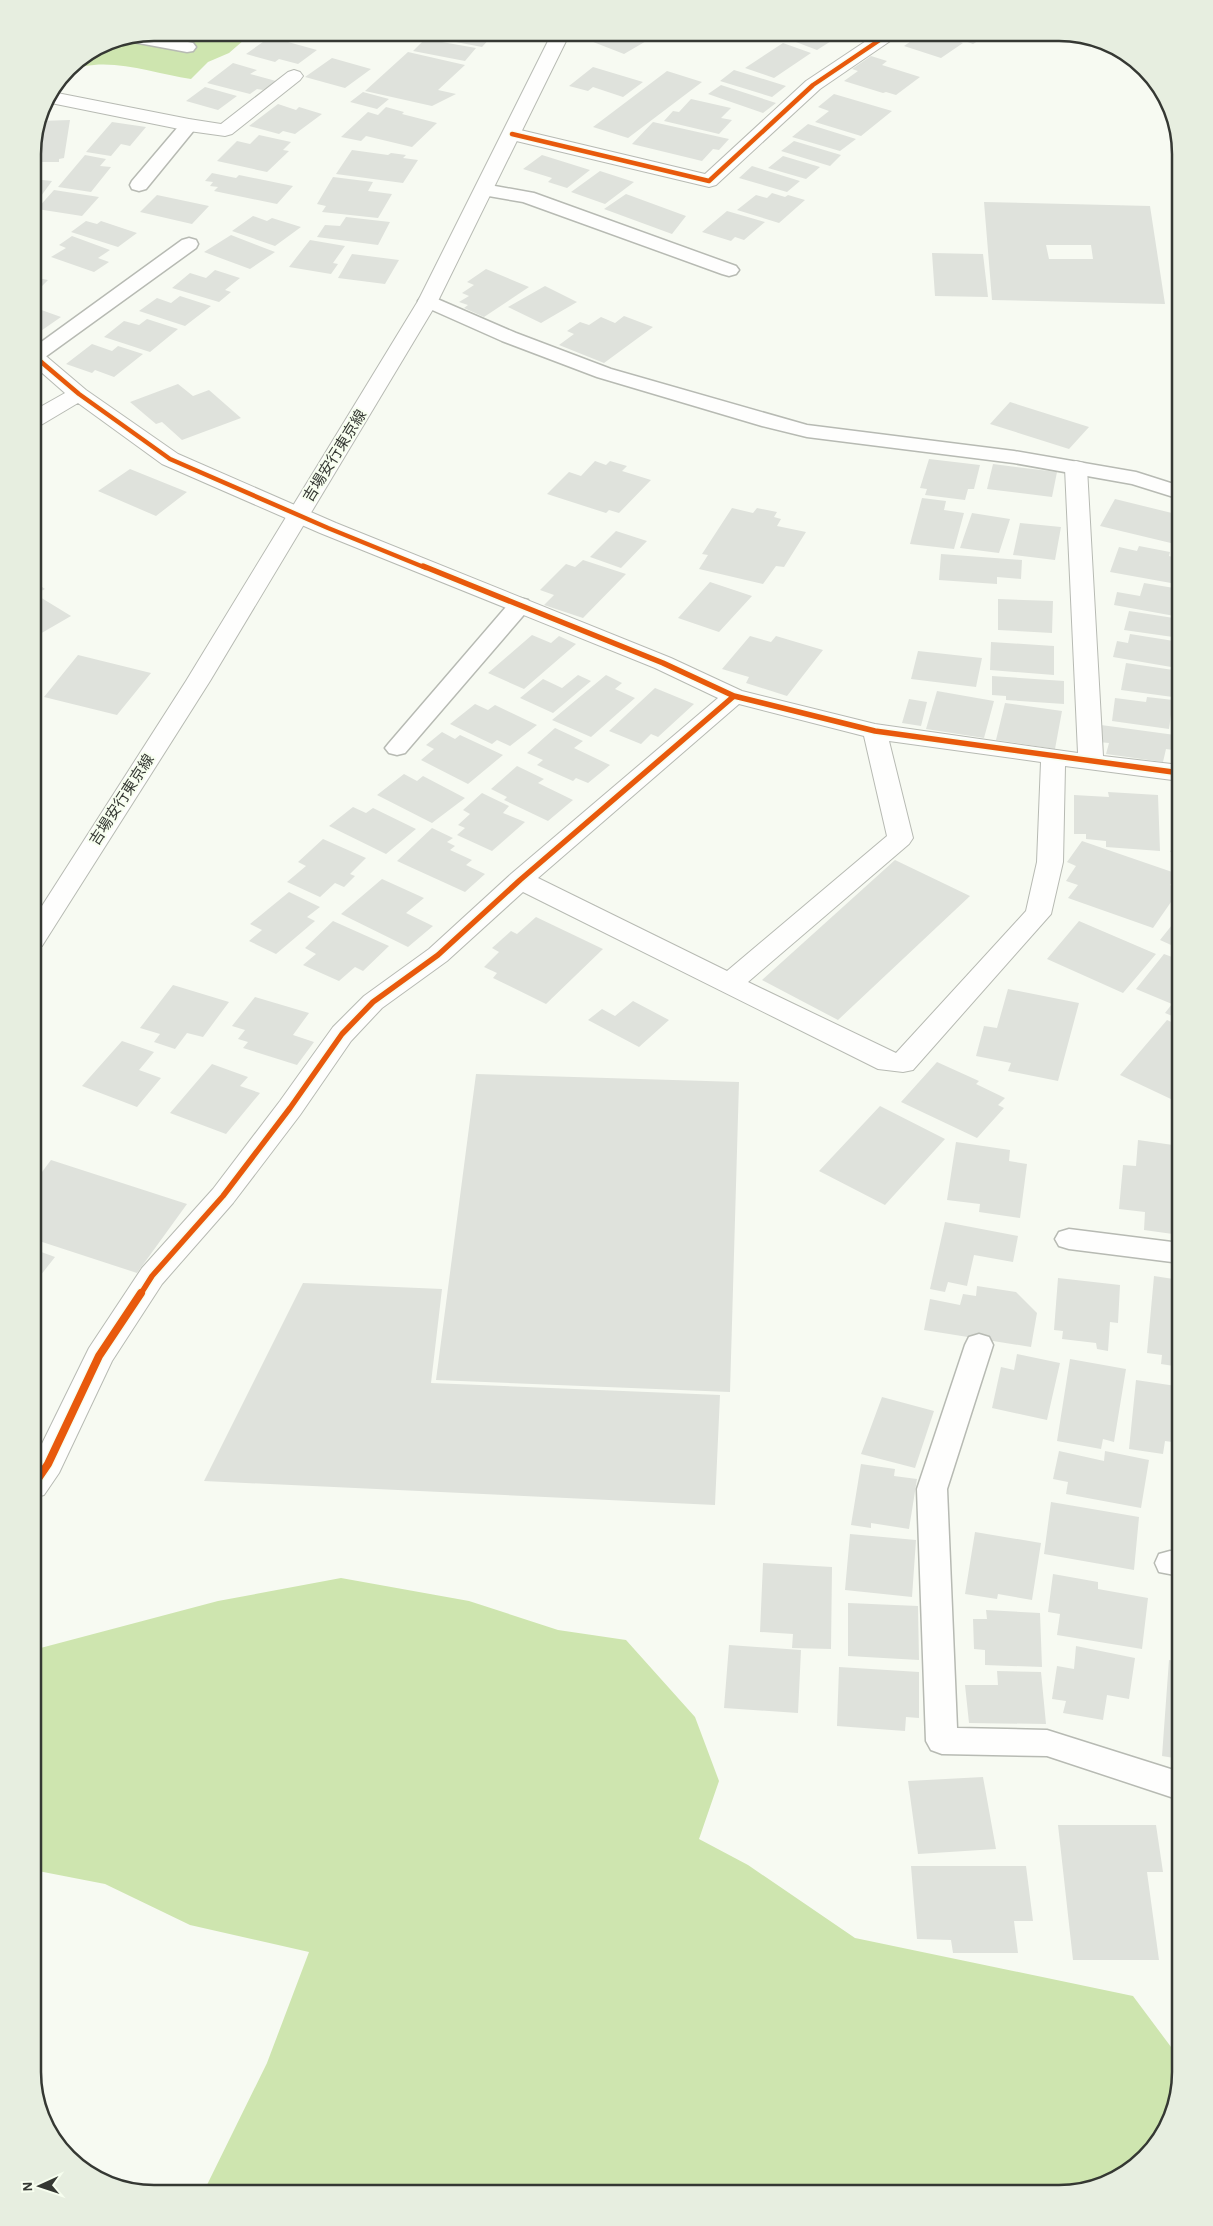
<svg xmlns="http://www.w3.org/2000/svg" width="1213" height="2226" viewBox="0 0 1213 2226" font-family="'Alegreya Sans','Noto Sans JP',sans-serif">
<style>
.forest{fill:#cee5af}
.building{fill:#dfe2dc;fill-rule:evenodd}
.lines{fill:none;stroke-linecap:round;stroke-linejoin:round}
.lane-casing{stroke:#b7bab3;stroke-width:3}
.street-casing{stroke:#b7bab3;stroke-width:2}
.secondary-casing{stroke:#b7bab3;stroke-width:2}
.lane{fill:#fefefd;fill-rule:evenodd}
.street{fill:#fefefd;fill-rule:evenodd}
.secondary{fill:#fefefd;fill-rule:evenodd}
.cycleway-far2-casing{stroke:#f7feef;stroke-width:7}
.cycleway-far1-casing{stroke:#f7feef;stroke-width:9}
.cycleway-casing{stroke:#f7feef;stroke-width:11}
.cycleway-far2{stroke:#e8590c;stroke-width:4.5}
.cycleway-far1{stroke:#e8590c;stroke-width:5.5}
.cycleway{stroke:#e8590c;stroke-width:8}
.labels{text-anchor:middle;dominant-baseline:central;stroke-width:4;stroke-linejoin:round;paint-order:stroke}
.street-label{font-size:15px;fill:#353833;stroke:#f7feef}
.rim{fill:none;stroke:#353833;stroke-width:2.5}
</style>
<rect width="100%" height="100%" fill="#f7faf2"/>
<path class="forest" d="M 154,33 L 252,33 L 229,53 L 208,62 L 191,79 C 151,73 105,54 66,72 L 68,68 L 108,42 Z
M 341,1578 L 469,1601 L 558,1630 L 626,1640 L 695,1717 L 719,1781 L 699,1839 L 748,1865 L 855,1938 L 1133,1996 L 1180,2059 L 1180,2072 L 1160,2139 L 1106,2184 L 1059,2193 L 203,2193 L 267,2063 L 309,1952 L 190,1925 L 105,1884 L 33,1870 L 33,1650 L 218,1601 Z"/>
<path class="building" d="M 435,33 L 478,33 L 493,35 L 482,47 L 430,37 Z
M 586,33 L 660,33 L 624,54 L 583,38 Z
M 799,33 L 825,33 L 823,34 L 836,38 L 817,50 L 788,39 Z
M 943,33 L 987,33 L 989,34 L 973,44 Z
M 942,36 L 963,43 L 941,58 L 904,46 L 917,37 L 932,42 Z
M 270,37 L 317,50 L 298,64 L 279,59 L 275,62 L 246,54 Z
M 425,39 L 476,48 L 465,61 L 413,51 Z
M 783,43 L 811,53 L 774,78 L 745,68 Z
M 408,52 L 465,65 L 438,90 L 456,94 L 432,106 L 365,91 Z
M 871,56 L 887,61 L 882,65 L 920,77 L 896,95 L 886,92 L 883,93 L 844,81 L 858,71 L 852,69 Z
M 332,58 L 371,69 L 345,88 L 305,77 Z
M 233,63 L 257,70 L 250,74 L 276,81 L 263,90 L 257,89 L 250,94 L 207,83 Z
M 593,67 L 643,82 L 623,97 L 593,87 L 588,91 L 569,86 Z
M 734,70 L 786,86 L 772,97 L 720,81 Z
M 667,71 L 702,82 L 628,138 L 593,127 Z
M 721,85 L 776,103 L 763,113 L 708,94 Z
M 205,87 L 237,96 L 218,110 L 186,101 Z
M 363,92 L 389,99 L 377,109 L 350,102 Z
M 834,94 L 892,111 L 861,136 L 815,122 L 829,111 L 818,107 Z
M 691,99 L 731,108 L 721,118 L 732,120 L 719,134 L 664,121 L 673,111 L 679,112 Z
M 278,104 L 296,110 L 299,107 L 322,114 L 295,134 L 283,131 L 279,134 L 249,126 Z
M 386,107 L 404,112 L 402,114 L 437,123 L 412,147 L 366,136 L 361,141 L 341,137 L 368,112 L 378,115 Z
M 70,120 L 64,158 L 59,159 L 59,162 L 33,162 L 33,147 L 39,121 Z
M 112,122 L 146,127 L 130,146 L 121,144 L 111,156 L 86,152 Z
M 653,122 L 729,139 L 719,150 L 713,149 L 702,161 L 632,144 Z
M 808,124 L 856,139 L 840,151 L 792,137 Z
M 259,135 L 291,142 L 283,150 L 289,151 L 267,172 L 217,161 L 237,141 L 250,144 Z
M 794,141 L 841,155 L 830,166 L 781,151 Z
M 352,150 L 388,155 L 391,153 L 406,155 L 403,158 L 418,160 L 403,183 L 336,174 Z
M 85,155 L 106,159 L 100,166 L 111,167 L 91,192 L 58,187 Z
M 542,155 L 590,170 L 567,188 L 548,182 L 552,178 L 523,169 Z
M 783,156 L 820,167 L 806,179 L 768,168 Z
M 752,166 L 800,181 L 787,192 L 739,178 Z
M 600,171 L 634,182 L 605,204 L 571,192 Z
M 212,173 L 236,178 L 239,175 L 293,186 L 277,204 L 214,191 L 218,187 L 210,186 L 213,182 L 205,181 Z
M 333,177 L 373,182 L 368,191 L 392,194 L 378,218 L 322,212 L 326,206 L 317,204 Z
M 33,179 L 52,181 L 33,207 Z
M 54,190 L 99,197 L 82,216 L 37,209 Z
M 772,193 L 785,197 L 788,195 L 805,200 L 779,223 L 737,210 L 756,195 L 767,198 Z
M 626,194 L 686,216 L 672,234 L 604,209 Z
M 157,195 L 209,206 L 192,224 L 140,212 Z
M 984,202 L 1150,206 L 1165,304 L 992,300 ZM 1046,245 L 1091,245 L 1093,259 L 1049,259 Z
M 727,211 L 765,222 L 744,240 L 735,237 L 731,241 L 702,232 Z
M 253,216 L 267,221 L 272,218 L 301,227 L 275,246 L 232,231 Z
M 346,217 L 390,222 L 378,245 L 317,237 L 325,225 L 340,226 Z
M 86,221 L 97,224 L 101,221 L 137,233 L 118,247 L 71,232 Z
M 231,235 L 275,252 L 250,269 L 204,252 Z
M 72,236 L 110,250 L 98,258 L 109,262 L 94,272 L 51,257 L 66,248 L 59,245 Z
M 310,240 L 345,246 L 333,263 L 338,264 L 331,274 L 289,267 Z
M 932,253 L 983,254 L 988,297 L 935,296 Z
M 352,254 L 399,260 L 385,284 L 338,278 Z
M 486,269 L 529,287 L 484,317 L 464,308 L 468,305 L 459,302 L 469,296 L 462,293 L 474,285 L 467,282 Z
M 215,270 L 240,278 L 225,290 L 231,292 L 219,302 L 172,288 L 190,273 L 206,278 Z
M 33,277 L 48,280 L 33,295 Z
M 545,286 L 577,302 L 541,323 L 508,307 Z
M 180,296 L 211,306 L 185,326 L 139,311 L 157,298 L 171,303 Z
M 33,307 L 61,317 L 35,335 L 33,334 Z
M 624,316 L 653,327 L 604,363 L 559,345 L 574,334 L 567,331 L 580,322 L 589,325 L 601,317 L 615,323 Z
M 147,319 L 178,329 L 150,352 L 104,337 L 124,321 L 139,325 Z
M 92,344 L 112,351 L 118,346 L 143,354 L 114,377 L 95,370 L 92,373 L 66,364 Z
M 178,384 L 193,396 L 209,390 L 241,418 L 182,440 L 162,422 L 156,424 L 130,402 Z
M 1010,402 L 1089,427 L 1069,449 L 990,424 Z
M 929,459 L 980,465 L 974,489 L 968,489 L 965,500 L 925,495 L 927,489 L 920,488 Z
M 595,461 L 606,465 L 610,461 L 627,466 L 622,471 L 651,480 L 619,513 L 609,510 L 606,513 L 547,494 L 569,472 L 581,476 Z
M 993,464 L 1057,472 L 1052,497 L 987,489 Z
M 130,469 L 187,492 L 156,516 L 98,491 Z
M 922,498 L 946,501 L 944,510 L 964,513 L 954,549 L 910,544 Z
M 1115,499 L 1180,515 L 1180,533 L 1175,544 L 1100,526 Z
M 732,508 L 753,513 L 757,508 L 777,512 L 774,517 L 781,519 L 777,526 L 806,532 L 784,567 L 776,566 L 763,584 L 699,569 L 708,555 L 702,554 Z
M 972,513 L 1010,519 L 999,553 L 960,548 Z
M 1020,523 L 1061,527 L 1055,560 L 1013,555 Z
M 616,531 L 647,541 L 621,568 L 590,557 Z
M 1139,546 L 1170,552 L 1169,556 L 1180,559 L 1180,581 L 1172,579 L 1171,583 L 1110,572 L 1119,547 L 1137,551 Z
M 941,554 L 1022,560 L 1021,579 L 997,577 L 997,584 L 939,580 Z
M 583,560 L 626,574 L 583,618 L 544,605 L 554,595 L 540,590 L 566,564 L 575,567 Z
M 33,581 L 45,589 L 35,594 L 71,616 L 33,638 Z
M 710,582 L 752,596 L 719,632 L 678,618 Z
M 1144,583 L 1174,588 L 1175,586 L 1180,587 L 1180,617 L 1114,605 L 1117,592 L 1140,596 Z
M 998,599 L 1053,601 L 1052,633 L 998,630 Z
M 1129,611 L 1180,619 L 1180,638 L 1124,630 Z
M 1130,634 L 1180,642 L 1177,668 L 1113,657 L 1117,641 L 1128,643 Z
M 532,635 L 551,643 L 559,636 L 576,644 L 524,689 L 488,673 Z
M 750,636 L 771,642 L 776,636 L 823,650 L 787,696 L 746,683 L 749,677 L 722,669 Z
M 991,642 L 1054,646 L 1054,675 L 990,670 Z
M 918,651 L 982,658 L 976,687 L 911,679 Z
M 78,655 L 151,673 L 117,715 L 44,697 Z
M 1126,663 L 1180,671 L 1180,698 L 1121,690 Z
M 578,675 L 591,681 L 553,713 L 520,698 L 543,679 L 562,688 Z
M 606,675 L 622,683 L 615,689 L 635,698 L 591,737 L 552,720 Z
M 992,676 L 1064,681 L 1064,704 L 1006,700 L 1006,696 L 992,695 Z
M 655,688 L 694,704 L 658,737 L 651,734 L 641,744 L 609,731 Z
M 937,691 L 994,701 L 984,738 L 926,729 Z
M 1147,697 L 1173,700 L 1169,729 L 1112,721 L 1115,698 L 1146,702 Z
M 909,699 L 927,702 L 921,726 L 902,723 Z
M 1005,703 L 1062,711 L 1055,749 L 996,740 Z
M 475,704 L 488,710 L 495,705 L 537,725 L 510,746 L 497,740 L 492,744 L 450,724 Z
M 1101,725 L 1175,735 L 1173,750 L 1166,749 L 1163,762 L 1106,754 L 1109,743 L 1098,742 Z
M 555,728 L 583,741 L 574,748 L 610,765 L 588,783 L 576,778 L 573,781 L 537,765 L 543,760 L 527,753 Z
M 442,732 L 455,739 L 460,735 L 503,755 L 468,784 L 421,760 L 434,749 L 426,745 Z
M 517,766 L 544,779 L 538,783 L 573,800 L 548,821 L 504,800 L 507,797 L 491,789 Z
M 404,774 L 417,781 L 423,776 L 465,798 L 432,823 L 377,795 Z
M 1108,792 L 1158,795 L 1160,851 L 1106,847 L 1106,841 L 1086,839 L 1086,834 L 1074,834 L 1074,795 L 1109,797 Z
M 482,793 L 509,806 L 503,813 L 525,822 L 492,851 L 457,835 L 465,828 L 458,825 L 470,814 L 463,810 Z
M 353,807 L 366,813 L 373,808 L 416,829 L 386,854 L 329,826 Z
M 432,828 L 453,838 L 447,842 L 455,846 L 450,850 L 472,860 L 466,865 L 485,874 L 465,892 L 397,861 Z
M 1180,828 L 1180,854 L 1170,852 Z
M 323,839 L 366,858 L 350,874 L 355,876 L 344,887 L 335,883 L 320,897 L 287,882 L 306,866 L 298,862 Z
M 1082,841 L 1178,874 L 1170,885 L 1180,889 L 1153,928 L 1068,898 L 1078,885 L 1066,881 L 1076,866 L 1067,862 Z
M 895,860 L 970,896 L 838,1020 L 762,980 Z
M 382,879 L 424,898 L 406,913 L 433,926 L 408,947 L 341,914 Z
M 289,892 L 320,907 L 307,917 L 315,921 L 276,954 L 249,941 L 262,930 L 250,924 Z
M 1180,915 L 1180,949 L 1160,940 Z
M 536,917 L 603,949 L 546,1004 L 493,978 L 497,973 L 484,967 L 499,952 L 492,948 L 511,931 L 517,934 Z
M 333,921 L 389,946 L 363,971 L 355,967 L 339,981 L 303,965 L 316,954 L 305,948 Z
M 1079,921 L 1156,954 L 1123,993 L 1047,959 Z
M 1164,954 L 1180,960 L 1180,1019 L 1165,1013 L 1172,1004 L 1136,989 Z
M 173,985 L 229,1002 L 203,1037 L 187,1033 L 175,1049 L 154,1042 L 160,1034 L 140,1028 Z
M 1008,989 L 1079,1003 L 1058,1081 L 1008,1071 L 1011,1063 L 976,1056 L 984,1026 L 997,1028 Z
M 255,997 L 309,1013 L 293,1035 L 314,1042 L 297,1065 L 243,1048 L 248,1042 L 238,1039 L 245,1030 L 232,1026 Z
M 633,1001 L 669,1020 L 639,1047 L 588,1020 L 602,1009 L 615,1016 Z
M 1167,1020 L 1180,1026 L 1180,1090 L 1173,1100 L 1120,1075 Z
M 122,1041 L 154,1052 L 139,1070 L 161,1078 L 137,1107 L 82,1086 Z
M 937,1062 L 979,1081 L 976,1084 L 1005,1098 L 998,1105 L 1004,1108 L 977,1138 L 901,1102 Z
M 212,1064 L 248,1077 L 240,1086 L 260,1093 L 226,1134 L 170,1113 Z
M 476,1074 L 739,1082 L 730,1392 L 436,1380 Z
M 880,1106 L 945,1139 L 885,1205 L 819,1171 Z
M 1138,1140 L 1180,1146 L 1180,1235 L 1144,1230 L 1145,1212 L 1119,1209 L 1123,1165 L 1136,1166 Z
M 956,1142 L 1010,1150 L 1009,1161 L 1027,1164 L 1020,1218 L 979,1212 L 980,1204 L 947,1200 Z
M 51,1160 L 187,1204 L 137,1273 L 33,1239 L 33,1184 Z
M 945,1222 L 1018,1236 L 1013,1262 L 974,1255 L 967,1286 L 948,1282 L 945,1292 L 930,1289 Z
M 33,1249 L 55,1257 L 33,1285 Z
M 1154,1276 L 1180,1280 L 1180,1367 L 1161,1364 L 1162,1355 L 1147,1353 Z
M 1058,1278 L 1120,1285 L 1118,1323 L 1110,1322 L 1108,1351 L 1097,1349 L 1096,1343 L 1062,1339 L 1063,1331 L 1054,1330 Z
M 303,1283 L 442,1289 L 431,1383 L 720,1395 L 715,1505 L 204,1481 Z
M 977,1286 L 1016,1292 L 1037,1313 L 1031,1347 L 924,1330 L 930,1299 L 960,1305 L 963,1294 L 976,1296 Z
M 1017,1354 L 1060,1363 L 1047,1420 L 992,1408 L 1001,1367 L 1014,1370 Z
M 1070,1359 L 1126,1369 L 1114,1442 L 1103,1439 L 1101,1449 L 1057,1441 Z
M 1136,1380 L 1176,1386 L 1176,1395 L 1180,1395 L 1180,1443 L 1165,1441 L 1163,1454 L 1129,1449 Z
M 882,1397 L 934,1411 L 915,1468 L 861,1454 Z
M 1059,1451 L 1104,1461 L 1105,1451 L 1149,1460 L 1141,1508 L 1066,1494 L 1068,1482 L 1053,1479 Z
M 861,1464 L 895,1469 L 894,1476 L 917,1479 L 909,1529 L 871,1523 L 871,1528 L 851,1525 Z
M 1051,1502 L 1139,1517 L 1134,1570 L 1044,1554 Z
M 975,1532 L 1041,1543 L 1032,1600 L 998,1594 L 997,1599 L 965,1594 Z
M 850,1534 L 916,1540 L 912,1597 L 845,1590 Z
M 763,1563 L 832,1567 L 831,1649 L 792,1648 L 793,1634 L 760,1632 Z
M 1053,1574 L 1098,1582 L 1098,1589 L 1148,1598 L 1142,1649 L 1057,1635 L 1060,1614 L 1048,1612 Z
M 848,1603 L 918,1606 L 919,1660 L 848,1656 Z
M 986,1610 L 1040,1613 L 1042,1667 L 985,1665 L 985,1650 L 974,1649 L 973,1619 L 987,1619 Z
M 729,1645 L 801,1650 L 798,1713 L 724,1708 Z
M 1076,1646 L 1135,1658 L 1129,1699 L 1107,1695 L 1103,1720 L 1063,1713 L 1066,1701 L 1052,1699 L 1057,1666 L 1074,1669 Z
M 1169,1660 L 1180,1661 L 1180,1759 L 1162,1756 Z
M 839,1667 L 919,1672 L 919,1718 L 906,1717 L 905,1731 L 837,1726 Z
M 997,1671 L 1041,1672 L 1046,1724 L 969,1723 L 965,1685 L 998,1685 Z
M 983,1777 L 996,1849 L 918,1854 L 908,1781 Z
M 1058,1825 L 1156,1825 L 1163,1872 L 1147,1872 L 1159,1960 L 1073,1960 Z
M 911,1866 L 1026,1866 L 1033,1921 L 1014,1921 L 1018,1953 L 953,1953 L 951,1940 L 917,1939 Z"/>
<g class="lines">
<g class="lane-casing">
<path id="lane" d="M 146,34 L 193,43 L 196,47 L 193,51 L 187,52 L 133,42 L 125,38 Z
M 189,120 L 195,121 L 198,125 L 195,129 L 146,189 L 139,191 L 132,189 L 130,185 L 132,181 L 183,121 Z
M 484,184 L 534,193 L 736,266 L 739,270 L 736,274 L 729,276 L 722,274 L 523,202 L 477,194 L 475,190 L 477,186 Z
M 189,238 L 196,240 L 198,244 L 196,248 L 41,360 L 33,362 L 33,348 L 182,240 Z
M 428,295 L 516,333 L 611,369 L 807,425 L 1014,451 L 1136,472 L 1180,486 L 1180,499 L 1132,484 L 1014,463 L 807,437 L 762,426 L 597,377 L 502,341 L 421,305 L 418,301 L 421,297 Z
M 520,598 L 528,600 L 531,605 L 528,610 L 405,753 L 397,755 L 389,753 L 385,748 L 389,743 L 512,600 Z
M 1069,1229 L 1180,1243 L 1180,1263 L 1069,1249 L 1059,1246 L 1055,1239 L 1059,1232 Z
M 979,1334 L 989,1337 L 993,1345 L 947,1489 L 957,1728 L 1047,1730 L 1180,1772 L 1180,1800 L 1047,1756 L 942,1754 L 931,1750 L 926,1741 L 917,1489 L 965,1345 L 969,1337 Z
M 1170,1551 L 1180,1552 L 1180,1576 L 1159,1572 L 1155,1563 L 1159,1554 Z"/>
</g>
<g class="street-casing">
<path id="street" d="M 878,33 L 899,33 L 896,37 L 820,89 L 716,185 L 709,187 L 512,140 L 505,138 L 503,134 L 505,130 L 512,128 L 705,174 L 806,81 Z
M 294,70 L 300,72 L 303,76 L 300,80 L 232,134 L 225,136 L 189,131 L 46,102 L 52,92 L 189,119 L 221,124 L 288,72 Z
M 33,349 L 40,351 L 86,390 L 178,454 L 336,523 L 671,658 L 742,691 L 875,724 L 1078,753 L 1065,468 L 1068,463 L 1076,461 L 1084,463 L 1087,468 L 1103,756 L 1180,765 L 1180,781 L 1065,766 L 1063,862 L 1051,914 L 913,1070 L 903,1072 L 878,1069 L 523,892 L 447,961 L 382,1008 L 351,1041 L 300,1115 L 233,1203 L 162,1284 L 112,1361 L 59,1473 L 44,1495 L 33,1498 L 33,1462 L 89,1348 L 142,1268 L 213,1189 L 280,1101 L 333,1027 L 364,996 L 429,949 L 511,874 L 718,698 L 655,668 L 320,533 L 162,464 L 78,403 L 41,425 L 33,426 L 33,411 L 65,393 L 33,365 ZM 739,704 L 864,736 L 887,836 L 727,971 L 538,878 ZM 889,741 L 1041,762 L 1037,862 L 1026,911 L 896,1053 L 748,982 L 909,844 L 913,838 Z"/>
</g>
<g class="secondary-casing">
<path id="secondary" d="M 552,33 L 570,33 L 438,301 L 210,681 L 42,946 L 33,949 L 33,920 L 186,681 L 418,301 Z"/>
</g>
<use href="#lane" class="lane"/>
<use href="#street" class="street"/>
<use href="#secondary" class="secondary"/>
<g class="cycleway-far2-casing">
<path id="cycleway-far2" d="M 512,134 L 709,181 L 813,85 L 890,33
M 33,355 L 79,394 L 170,459 L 328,528 L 426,568"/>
</g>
<g class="cycleway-far1-casing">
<path id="cycleway-far1" d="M 423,566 L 663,663 L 734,696 L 875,731 L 1180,773
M 140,1295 L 152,1276 L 223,1196 L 290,1108 L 342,1034 L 373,1002 L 438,955 L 520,880 L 734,696"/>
</g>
<g class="cycleway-casing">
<path id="cycleway" d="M 33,1486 L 48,1464 L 99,1356 L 141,1293"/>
</g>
<use href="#cycleway-far2" class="cycleway-far2"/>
<use href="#cycleway-far1" class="cycleway-far1"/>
<use href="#cycleway" class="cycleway"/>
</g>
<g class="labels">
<g class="street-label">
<text transform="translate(335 456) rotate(-58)">吉場安行東京線</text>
<text transform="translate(122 800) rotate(-57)">吉場安行東京線</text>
</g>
</g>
<path d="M0 0H1213V2226H0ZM154 41H1059A113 113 0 0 1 1172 154V2072A113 113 0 0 1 1059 2185H154A113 113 0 0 1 41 2072V154A113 113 0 0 1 154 41Z" fill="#e7eee0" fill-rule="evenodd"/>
<path class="rim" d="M154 41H1059A113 113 0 0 1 1172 154V2072A113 113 0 0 1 1059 2185H154A113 113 0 0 1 41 2072V154A113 113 0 0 1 154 41Z"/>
<g transform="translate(40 2186) rotate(267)" stroke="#f7feef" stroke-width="4" paint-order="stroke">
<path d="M0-4L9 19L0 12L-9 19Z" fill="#353833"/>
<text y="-8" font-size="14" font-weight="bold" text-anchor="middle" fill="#353833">N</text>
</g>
</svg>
